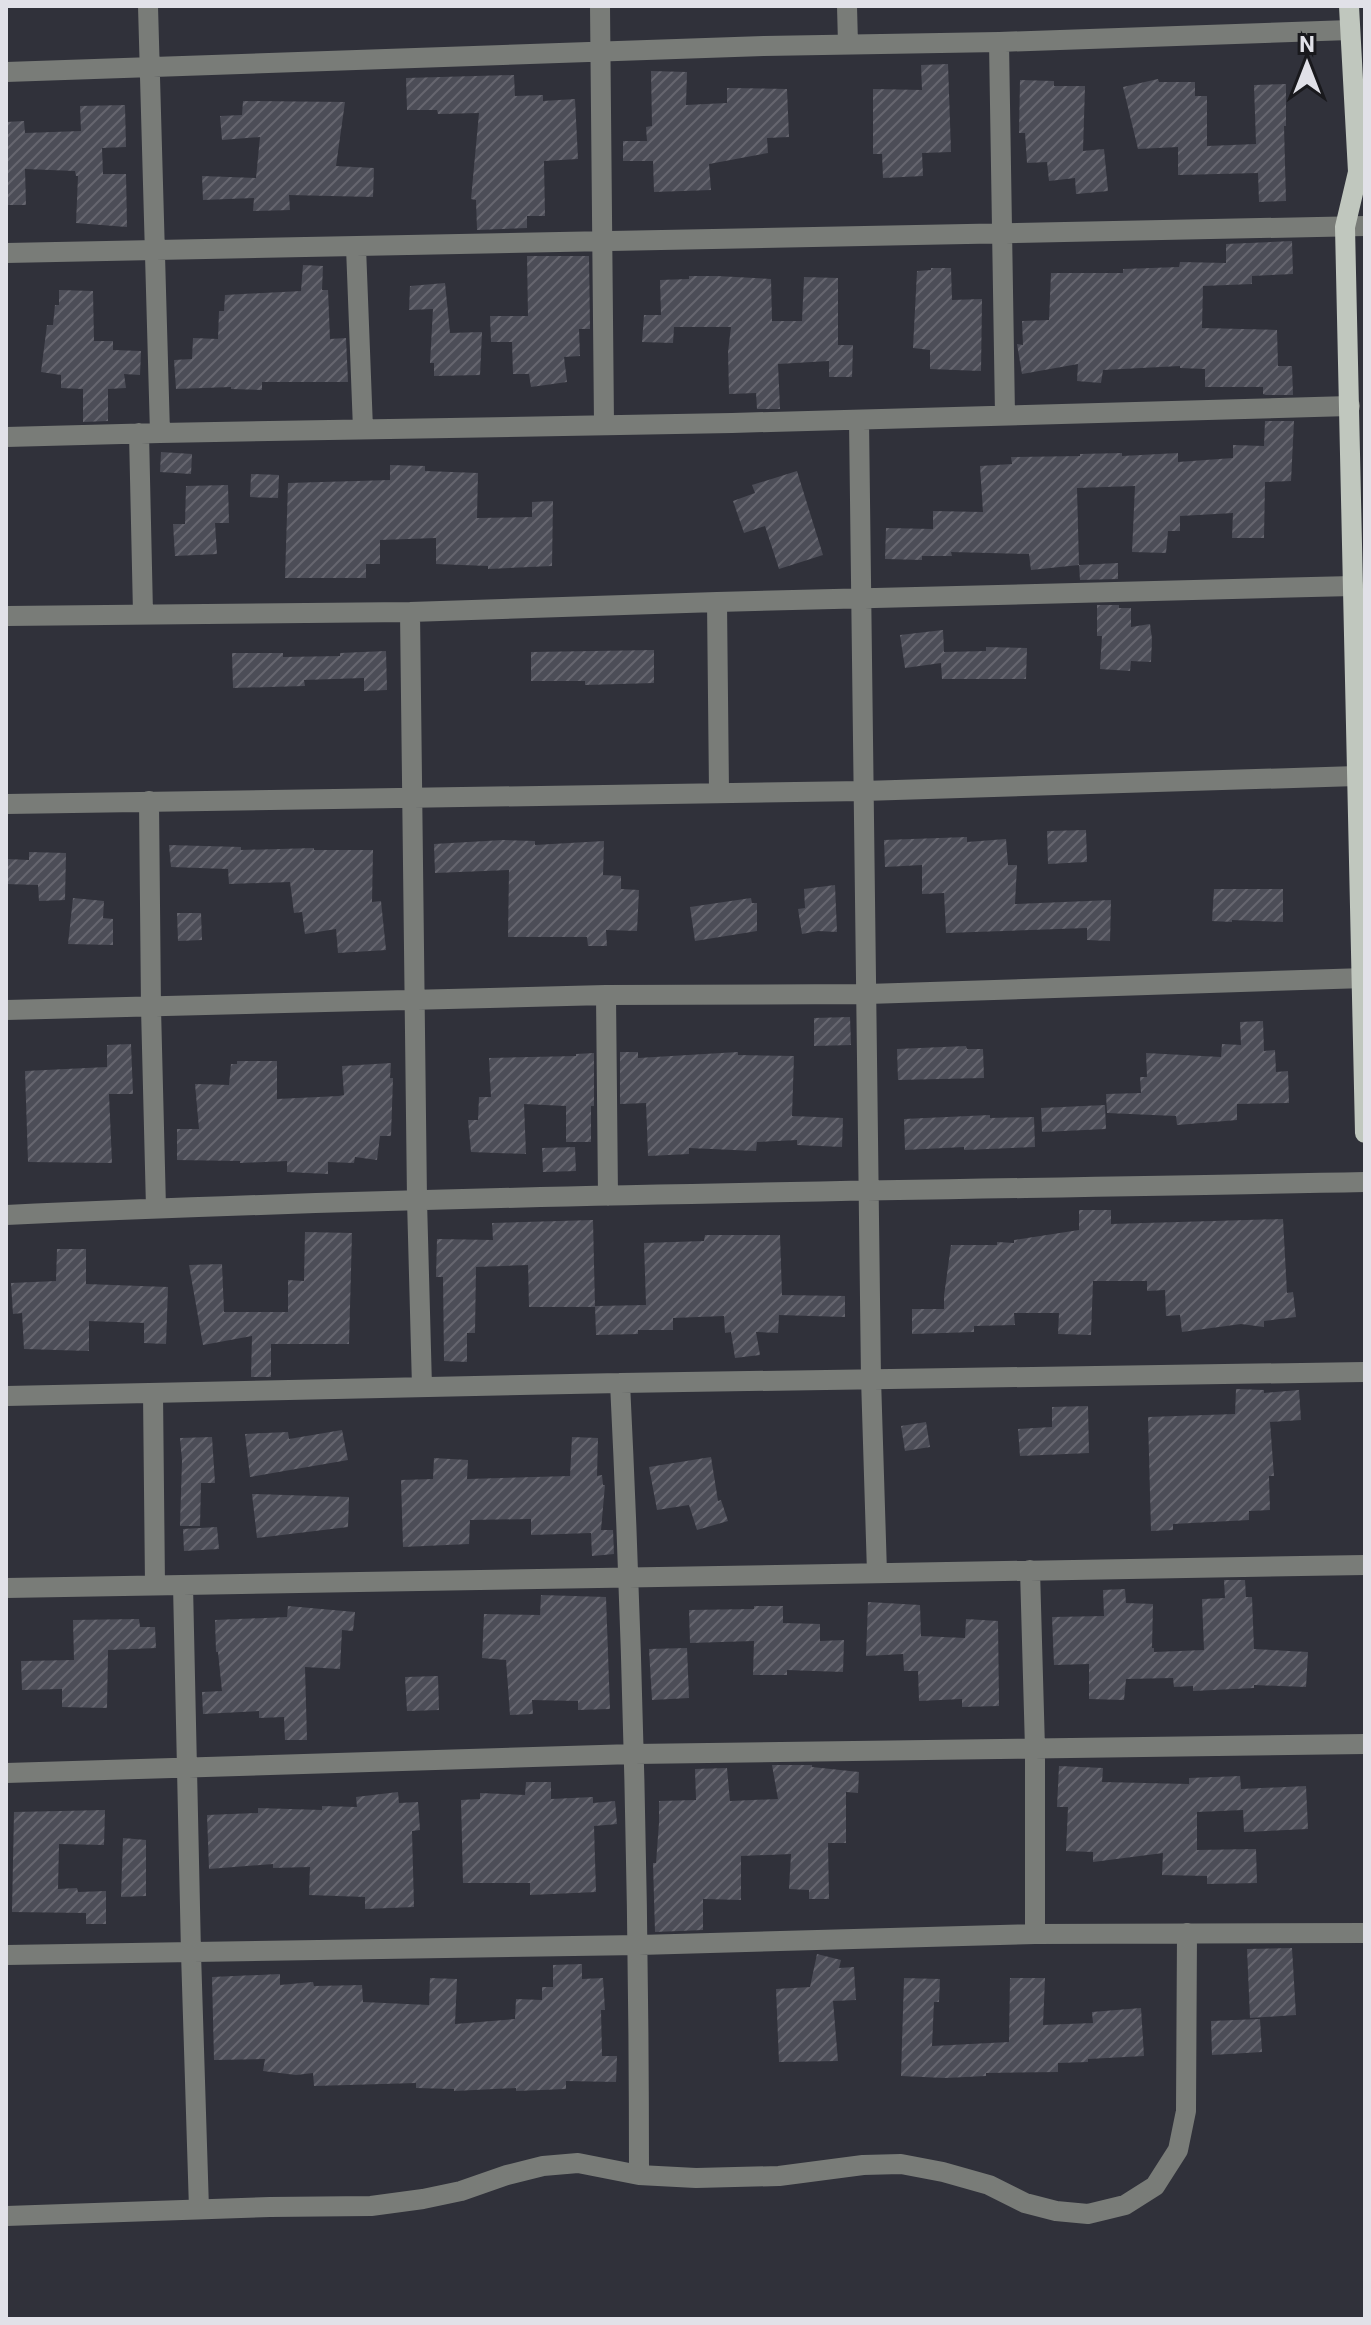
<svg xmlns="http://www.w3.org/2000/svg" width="1371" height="2325" viewBox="0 0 1371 2325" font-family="Roboto,sans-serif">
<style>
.building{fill:url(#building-hatch)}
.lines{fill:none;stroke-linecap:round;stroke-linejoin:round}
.minor{stroke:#797c78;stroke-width:20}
.major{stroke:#c0c7be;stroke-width:20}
</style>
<defs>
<pattern id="building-hatch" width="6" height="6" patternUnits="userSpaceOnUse" patternTransform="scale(2)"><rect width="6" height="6" fill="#4c4d57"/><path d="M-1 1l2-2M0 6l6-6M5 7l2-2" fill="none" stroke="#66666f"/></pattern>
</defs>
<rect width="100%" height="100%" fill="#30313a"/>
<path class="building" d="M 948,64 L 951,152 L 922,153 L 923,176 L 883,178 L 882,154 L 873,154 L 873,89 L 922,90 L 921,65 Z
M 651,71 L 687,72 L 686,105 L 727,103 L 727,88 L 787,89 L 789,137 L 767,138 L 768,153 L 709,164 L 711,190 L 654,192 L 653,161 L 623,161 L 623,141 L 647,141 L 646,127 L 652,126 Z
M 514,75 L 515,96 L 543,95 L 543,101 L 575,99 L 578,159 L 544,161 L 545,216 L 527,216 L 527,228 L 477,230 L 476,200 L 471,199 L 479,113 L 438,114 L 437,110 L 407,110 L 406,78 Z
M 1158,79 L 1159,82 L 1195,82 L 1195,96 L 1207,96 L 1207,146 L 1256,144 L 1254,85 L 1286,84 L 1286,126 L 1284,126 L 1286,201 L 1259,202 L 1258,173 L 1178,175 L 1178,147 L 1138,149 L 1123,87 Z
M 1020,80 L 1054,81 L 1054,86 L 1085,86 L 1083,151 L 1104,149 L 1108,191 L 1076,194 L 1075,178 L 1049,181 L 1047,162 L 1027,163 L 1025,133 L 1019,133 Z
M 243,101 L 345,102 L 336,166 L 374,168 L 373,197 L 289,195 L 290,210 L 253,211 L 254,198 L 203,200 L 202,176 L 256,178 L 260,137 L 222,140 L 220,116 L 242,115 Z
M 125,105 L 126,147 L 102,148 L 103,174 L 126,174 L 127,227 L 76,223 L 78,176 L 76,176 L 75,171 L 25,169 L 26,205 L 6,205 L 6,122 L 24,121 L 25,133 L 81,131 L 80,106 Z
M 1292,241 L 1293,274 L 1252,276 L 1252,284 L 1203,286 L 1202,328 L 1277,330 L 1278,366 L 1292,366 L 1293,395 L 1266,395 L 1263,394 L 1263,387 L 1205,387 L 1205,369 L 1180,368 L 1180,366 L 1103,370 L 1101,383 L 1077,381 L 1078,364 L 1022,374 L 1017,344 L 1023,345 L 1022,321 L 1049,320 L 1051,273 L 1123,273 L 1123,269 L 1179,267 L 1180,262 L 1226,263 L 1226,244 Z
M 527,256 L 589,256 L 590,329 L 579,329 L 580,356 L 564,357 L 567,382 L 531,387 L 529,374 L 513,374 L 512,342 L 491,342 L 490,316 L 528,316 Z
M 303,265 L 323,266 L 322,290 L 328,290 L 330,339 L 346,338 L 348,382 L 262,382 L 262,390 L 231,389 L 231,387 L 176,389 L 174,360 L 192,359 L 193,338 L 218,339 L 219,311 L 224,311 L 225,295 L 301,291 Z
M 931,268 L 951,268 L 952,300 L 982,299 L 981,371 L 930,369 L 930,350 L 913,348 L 917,271 L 931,270 Z
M 689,276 L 717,276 L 771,279 L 772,321 L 802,321 L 804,277 L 838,278 L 838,345 L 853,345 L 852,377 L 829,377 L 829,361 L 778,364 L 780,409 L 757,409 L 756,393 L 729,394 L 728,352 L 731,327 L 674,327 L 673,343 L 642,342 L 644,315 L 661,315 L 660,280 L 689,279 Z
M 445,283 L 450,333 L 482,332 L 480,375 L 434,376 L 434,363 L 430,363 L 433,309 L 409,310 L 410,286 Z
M 59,290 L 93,291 L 94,341 L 113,341 L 113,350 L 141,351 L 140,375 L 124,374 L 126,388 L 108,389 L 108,421 L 83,422 L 83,389 L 61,388 L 61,375 L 41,372 L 47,325 L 53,325 L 55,305 L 59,305 Z
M 1265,421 L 1294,421 L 1291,481 L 1265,482 L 1264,538 L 1232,538 L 1233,513 L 1180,516 L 1180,531 L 1168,531 L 1166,553 L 1132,552 L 1135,486 L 1077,488 L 1079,565 L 1031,570 L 1029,554 L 951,552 L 952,556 L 922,556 L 922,560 L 885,559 L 886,528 L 933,529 L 933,511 L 983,512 L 980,466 L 1012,464 L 1011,457 L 1080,456 L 1080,454 L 1122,453 L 1122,456 L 1178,453 L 1178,462 L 1233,458 L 1233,445 L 1264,446 Z
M 161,452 L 192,454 L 191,474 L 160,472 Z
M 390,465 L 425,466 L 425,471 L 478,473 L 477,518 L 532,517 L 532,502 L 553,501 L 552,566 L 488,569 L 488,566 L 436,564 L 436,538 L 380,540 L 380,564 L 366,564 L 366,578 L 285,578 L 288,483 L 390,480 Z
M 797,471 L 823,555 L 779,569 L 765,526 L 744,533 L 733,501 L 755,493 L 752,485 Z
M 251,474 L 279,475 L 278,498 L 250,497 Z
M 228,485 L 229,523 L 215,523 L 217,554 L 175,556 L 173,524 L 185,524 L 186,486 Z
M 1118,563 L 1118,579 L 1080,580 L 1079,565 Z
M 1097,605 L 1119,605 L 1119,608 L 1131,608 L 1131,627 L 1150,624 L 1152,639 L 1151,662 L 1131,661 L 1130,671 L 1100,669 L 1102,636 L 1097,636 Z
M 943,630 L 944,652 L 986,651 L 986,647 L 1027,648 L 1026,679 L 942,679 L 941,663 L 905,668 L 900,635 Z
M 654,650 L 654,683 L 585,685 L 585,681 L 531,681 L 531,652 Z
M 386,651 L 387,690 L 364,691 L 364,678 L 304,680 L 305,686 L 233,688 L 232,653 L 283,653 L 283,657 L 340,656 L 340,653 Z
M 1086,830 L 1087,862 L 1048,864 L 1047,831 Z
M 967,837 L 967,842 L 1006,839 L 1008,865 L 1017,865 L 1015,904 L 1111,900 L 1110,941 L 1087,940 L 1087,928 L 946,933 L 944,893 L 922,894 L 922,865 L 885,867 L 884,840 Z
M 503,840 L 535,841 L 535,845 L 604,841 L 603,875 L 621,876 L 621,889 L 639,890 L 637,931 L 606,930 L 607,946 L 588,946 L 587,937 L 508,937 L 509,870 L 435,873 L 434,844 Z
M 169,845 L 241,847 L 241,850 L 314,848 L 314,850 L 373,850 L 372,902 L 381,901 L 386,950 L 338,953 L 336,929 L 305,934 L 302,912 L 294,913 L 290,882 L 229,884 L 228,869 L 171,867 Z
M 29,852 L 66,853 L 65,900 L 39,901 L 38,885 L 6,884 L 6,859 L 29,860 Z
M 835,885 L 837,932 L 818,931 L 802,934 L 798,909 L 805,908 L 804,889 Z
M 1214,889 L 1283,889 L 1283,922 L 1232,920 L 1232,922 L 1212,921 Z
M 73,898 L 104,901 L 103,918 L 113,919 L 113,945 L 68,944 Z
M 751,898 L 752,903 L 757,903 L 757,931 L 695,941 L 690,907 Z
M 177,913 L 201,913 L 202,940 L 178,941 Z
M 850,1017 L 851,1045 L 814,1046 L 814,1018 Z
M 1263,1021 L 1264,1051 L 1275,1050 L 1276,1072 L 1288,1071 L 1289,1103 L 1237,1104 L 1237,1120 L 1177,1125 L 1176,1116 L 1107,1113 L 1106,1094 L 1141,1093 L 1140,1077 L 1147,1077 L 1146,1053 L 1221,1057 L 1222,1044 L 1241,1045 L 1240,1022 Z
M 131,1044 L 133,1094 L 109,1094 L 112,1163 L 28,1162 L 25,1071 L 107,1067 L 107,1045 Z
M 966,1046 L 967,1049 L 983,1049 L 984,1078 L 898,1080 L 897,1049 Z
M 620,1052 L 638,1052 L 638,1058 L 738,1052 L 738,1055 L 794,1056 L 792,1116 L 843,1118 L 842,1147 L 797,1145 L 797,1140 L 757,1142 L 756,1151 L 689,1148 L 689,1154 L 648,1156 L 646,1103 L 620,1104 Z
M 594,1053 L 594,1106 L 591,1106 L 591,1142 L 566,1142 L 566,1106 L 524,1104 L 526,1154 L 471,1152 L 468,1120 L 478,1120 L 479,1097 L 491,1097 L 489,1058 L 576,1056 L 576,1054 Z
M 237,1061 L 277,1061 L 277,1099 L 339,1096 L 344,1095 L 342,1066 L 391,1063 L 390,1078 L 393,1078 L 391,1136 L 380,1136 L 377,1160 L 355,1157 L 354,1163 L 328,1162 L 328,1174 L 287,1172 L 287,1161 L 240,1163 L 240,1161 L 177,1160 L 177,1129 L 199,1129 L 195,1084 L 229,1085 L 231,1064 L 237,1064 Z
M 1105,1105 L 1106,1129 L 1042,1132 L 1041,1108 Z
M 990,1115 L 990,1118 L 1034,1117 L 1035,1147 L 964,1150 L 964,1147 L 905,1150 L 904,1119 Z
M 575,1147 L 576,1171 L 543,1172 L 542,1148 Z
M 1079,1210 L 1111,1210 L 1111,1224 L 1283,1219 L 1287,1293 L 1293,1292 L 1296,1317 L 1264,1321 L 1264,1327 L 1241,1324 L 1182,1332 L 1180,1315 L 1166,1316 L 1165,1290 L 1147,1291 L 1147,1281 L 1093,1281 L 1091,1335 L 1058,1334 L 1059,1313 L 1014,1313 L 1015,1325 L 974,1326 L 974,1332 L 912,1334 L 912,1309 L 944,1309 L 944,1296 L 951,1245 L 997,1245 L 997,1242 L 1014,1243 L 1014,1240 L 1079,1230 Z
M 593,1220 L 595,1307 L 529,1307 L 528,1265 L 476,1267 L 475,1333 L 467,1333 L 467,1362 L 444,1361 L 443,1277 L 436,1277 L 437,1239 L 493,1240 L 492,1223 Z
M 305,1232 L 352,1233 L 349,1344 L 271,1344 L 271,1377 L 251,1377 L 252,1336 L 203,1345 L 189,1265 L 222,1264 L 224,1312 L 288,1312 L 288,1280 L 304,1281 Z
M 705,1235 L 780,1235 L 782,1295 L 845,1296 L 845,1317 L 779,1315 L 778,1333 L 756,1332 L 760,1355 L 735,1358 L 731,1332 L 725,1333 L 724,1316 L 673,1318 L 673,1330 L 638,1330 L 638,1334 L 596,1335 L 595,1306 L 646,1305 L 644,1243 L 704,1241 Z
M 57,1249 L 86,1249 L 86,1284 L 168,1287 L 166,1344 L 144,1343 L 144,1323 L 89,1321 L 89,1351 L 24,1349 L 22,1313 L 13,1314 L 11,1283 L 56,1281 Z
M 1236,1389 L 1264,1390 L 1264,1393 L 1299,1390 L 1301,1420 L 1270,1422 L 1274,1476 L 1269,1476 L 1270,1510 L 1249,1511 L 1249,1520 L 1173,1524 L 1173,1530 L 1151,1531 L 1148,1417 L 1235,1414 Z
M 1088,1406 L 1089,1453 L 1020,1456 L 1018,1429 L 1052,1427 L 1052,1407 Z
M 926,1422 L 930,1447 L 905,1451 L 901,1426 Z
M 342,1430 L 348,1460 L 250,1477 L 245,1434 L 288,1432 L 289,1439 Z
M 212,1437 L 215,1483 L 201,1483 L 200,1526 L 180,1526 L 182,1460 L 180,1438 Z
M 572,1437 L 598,1438 L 597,1476 L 602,1475 L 603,1485 L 605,1485 L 601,1530 L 613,1530 L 614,1554 L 592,1556 L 591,1533 L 531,1535 L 531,1519 L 470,1520 L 469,1544 L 403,1547 L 401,1480 L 433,1479 L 434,1458 L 468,1460 L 467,1479 L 570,1476 Z
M 711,1457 L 718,1501 L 721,1500 L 728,1521 L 697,1530 L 689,1505 L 657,1510 L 649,1467 Z
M 252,1494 L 349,1497 L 348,1527 L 257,1538 Z
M 217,1527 L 219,1549 L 184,1551 L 183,1529 Z
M 1224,1580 L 1245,1580 L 1246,1597 L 1252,1597 L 1254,1649 L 1308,1652 L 1306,1687 L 1254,1685 L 1254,1688 L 1193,1691 L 1193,1686 L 1174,1687 L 1173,1678 L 1126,1679 L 1124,1700 L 1089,1699 L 1089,1664 L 1054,1665 L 1052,1617 L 1104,1616 L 1103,1590 L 1125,1589 L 1126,1603 L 1153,1604 L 1152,1648 L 1154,1648 L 1154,1652 L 1204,1650 L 1202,1599 L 1225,1598 Z
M 541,1595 L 606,1597 L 610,1709 L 578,1710 L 578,1701 L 532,1700 L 533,1714 L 510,1715 L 506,1660 L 482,1658 L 484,1614 L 540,1615 Z
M 868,1602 L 920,1605 L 921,1636 L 965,1638 L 966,1619 L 998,1621 L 999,1706 L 962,1707 L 962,1699 L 919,1701 L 918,1671 L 904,1671 L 903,1654 L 866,1656 Z
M 288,1606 L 355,1612 L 353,1631 L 342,1630 L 340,1669 L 305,1667 L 307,1740 L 285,1740 L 284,1717 L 259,1718 L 259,1711 L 203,1714 L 202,1692 L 222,1691 L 218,1652 L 216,1652 L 215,1620 L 287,1617 Z
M 754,1606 L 783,1606 L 783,1623 L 820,1624 L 820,1641 L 844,1640 L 843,1672 L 787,1670 L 787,1675 L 753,1675 L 754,1641 L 690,1643 L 689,1610 L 754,1609 Z
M 139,1619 L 140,1627 L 155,1627 L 156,1648 L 108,1650 L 107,1708 L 62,1707 L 62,1689 L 22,1690 L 21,1661 L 74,1660 L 73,1620 Z
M 687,1648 L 689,1698 L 652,1700 L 649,1649 Z
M 438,1676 L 439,1710 L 407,1711 L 405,1677 Z
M 772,1765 L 812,1765 L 812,1767 L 859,1772 L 858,1793 L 846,1792 L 846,1843 L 828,1843 L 829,1899 L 809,1899 L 809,1890 L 789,1889 L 791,1854 L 741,1856 L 741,1900 L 703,1899 L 703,1930 L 655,1932 L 653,1863 L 656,1863 L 659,1823 L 659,1801 L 696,1800 L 695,1769 L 727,1768 L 730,1801 L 778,1799 Z
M 1059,1766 L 1103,1768 L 1102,1782 L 1189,1784 L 1189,1778 L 1240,1776 L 1241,1789 L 1306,1786 L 1308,1829 L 1244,1832 L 1243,1810 L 1197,1812 L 1197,1850 L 1256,1849 L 1257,1883 L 1207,1884 L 1207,1876 L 1162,1875 L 1163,1853 L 1093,1862 L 1093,1852 L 1066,1851 L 1068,1807 L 1057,1807 Z
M 526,1782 L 551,1782 L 551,1799 L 593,1797 L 593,1803 L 615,1801 L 617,1824 L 594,1826 L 596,1892 L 530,1895 L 530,1883 L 463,1883 L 461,1800 L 480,1799 L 480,1793 L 525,1795 Z
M 398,1792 L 399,1803 L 418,1802 L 420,1830 L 412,1831 L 414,1907 L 365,1909 L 365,1897 L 309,1895 L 310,1867 L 273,1868 L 273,1864 L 209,1869 L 207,1815 L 258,1813 L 258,1808 L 322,1810 L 322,1806 L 357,1807 L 356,1797 Z
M 105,1810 L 104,1845 L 59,1844 L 58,1889 L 77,1888 L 78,1892 L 106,1891 L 106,1924 L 86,1924 L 86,1913 L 12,1912 L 14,1812 Z
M 123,1838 L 146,1840 L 146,1896 L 121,1897 Z
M 1292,1948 L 1296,2015 L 1250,2018 L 1247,1949 Z
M 817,1954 L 841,1960 L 839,1968 L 854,1967 L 856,2000 L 833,2001 L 838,2061 L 779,2062 L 776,1989 L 810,1987 Z
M 582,1964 L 582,1979 L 603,1978 L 605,2010 L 601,2010 L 602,2056 L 617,2056 L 616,2082 L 566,2081 L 566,2089 L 516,2091 L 516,2088 L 454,2091 L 454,2089 L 416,2088 L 416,2083 L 314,2086 L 313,2073 L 296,2075 L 263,2071 L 265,2059 L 214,2060 L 212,1977 L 280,1974 L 280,1985 L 313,1982 L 314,1986 L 362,1985 L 363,2002 L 429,2005 L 430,1978 L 457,1979 L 455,2024 L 515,2019 L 516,1999 L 542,2000 L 542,1987 L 553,1987 L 553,1965 Z
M 904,1978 L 940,1979 L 939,2002 L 934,2002 L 932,2046 L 1009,2042 L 1010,1978 L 1045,1978 L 1043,2025 L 1093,2023 L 1092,2012 L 1141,2008 L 1144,2056 L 1088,2059 L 1088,2062 L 1058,2063 L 1058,2072 L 986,2073 L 986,2076 L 945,2078 L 901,2076 Z
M 1260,2019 L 1262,2052 L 1212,2055 L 1211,2021 Z"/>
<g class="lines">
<path class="minor" d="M 148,6 L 160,433
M 600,6 L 604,424
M 847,6 L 848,44
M 999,42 L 1005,415
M 6,72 L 764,46 L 999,42 L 1350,30
M 356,247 L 363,429
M 6,253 L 1365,226
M 859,420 L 871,1378 L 877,1573
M 139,433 L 143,613
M 6,437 L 160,433 L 732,423 L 1350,406
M 717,602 L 719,792
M 410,612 L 417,1200 L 422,1387
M 6,616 L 410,612 L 717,602 L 1353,586
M 149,801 L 151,1008 L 156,1208
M 6,804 L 863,791 L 1357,776
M 606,995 L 608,1196
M 6,1010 L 606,995 L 867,994 L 1365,978
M 6,1215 C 459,1194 912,1191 1365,1182
M 620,1383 C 633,1647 639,1911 639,2175
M 153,1393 L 155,1585
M 6,1396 L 620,1383 L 1365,1372
M 1030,1570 L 1035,1749 L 1035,1934
M 183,1585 L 191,1953 L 199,2209
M 6,1588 L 1365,1565
M 6,1773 L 634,1754 L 1365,1744
M 6,1955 L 639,1945 L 1035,1934 L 1365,1933
M 6,2216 L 270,2207 L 371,2206 L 423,2199 L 461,2191 L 507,2175 L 543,2166 L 578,2163 L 639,2175 L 696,2178 L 779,2176 L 863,2165 L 901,2164 L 943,2172 L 989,2185 L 1025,2203 L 1056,2211 L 1088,2214 L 1125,2205 L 1155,2186 L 1178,2150 L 1186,2111 L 1187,1933"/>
<path class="major" d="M 1349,6 L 1358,172 L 1361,181
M 1358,172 L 1345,227 L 1365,1133"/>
</g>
<rect width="1371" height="2325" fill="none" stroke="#e1e1e8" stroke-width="16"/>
<g transform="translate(1307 64)" stroke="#19191d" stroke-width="6" paint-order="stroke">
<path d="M0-6L14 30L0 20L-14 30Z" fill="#e1e1e8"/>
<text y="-12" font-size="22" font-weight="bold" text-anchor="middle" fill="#e1e1e8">N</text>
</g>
</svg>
